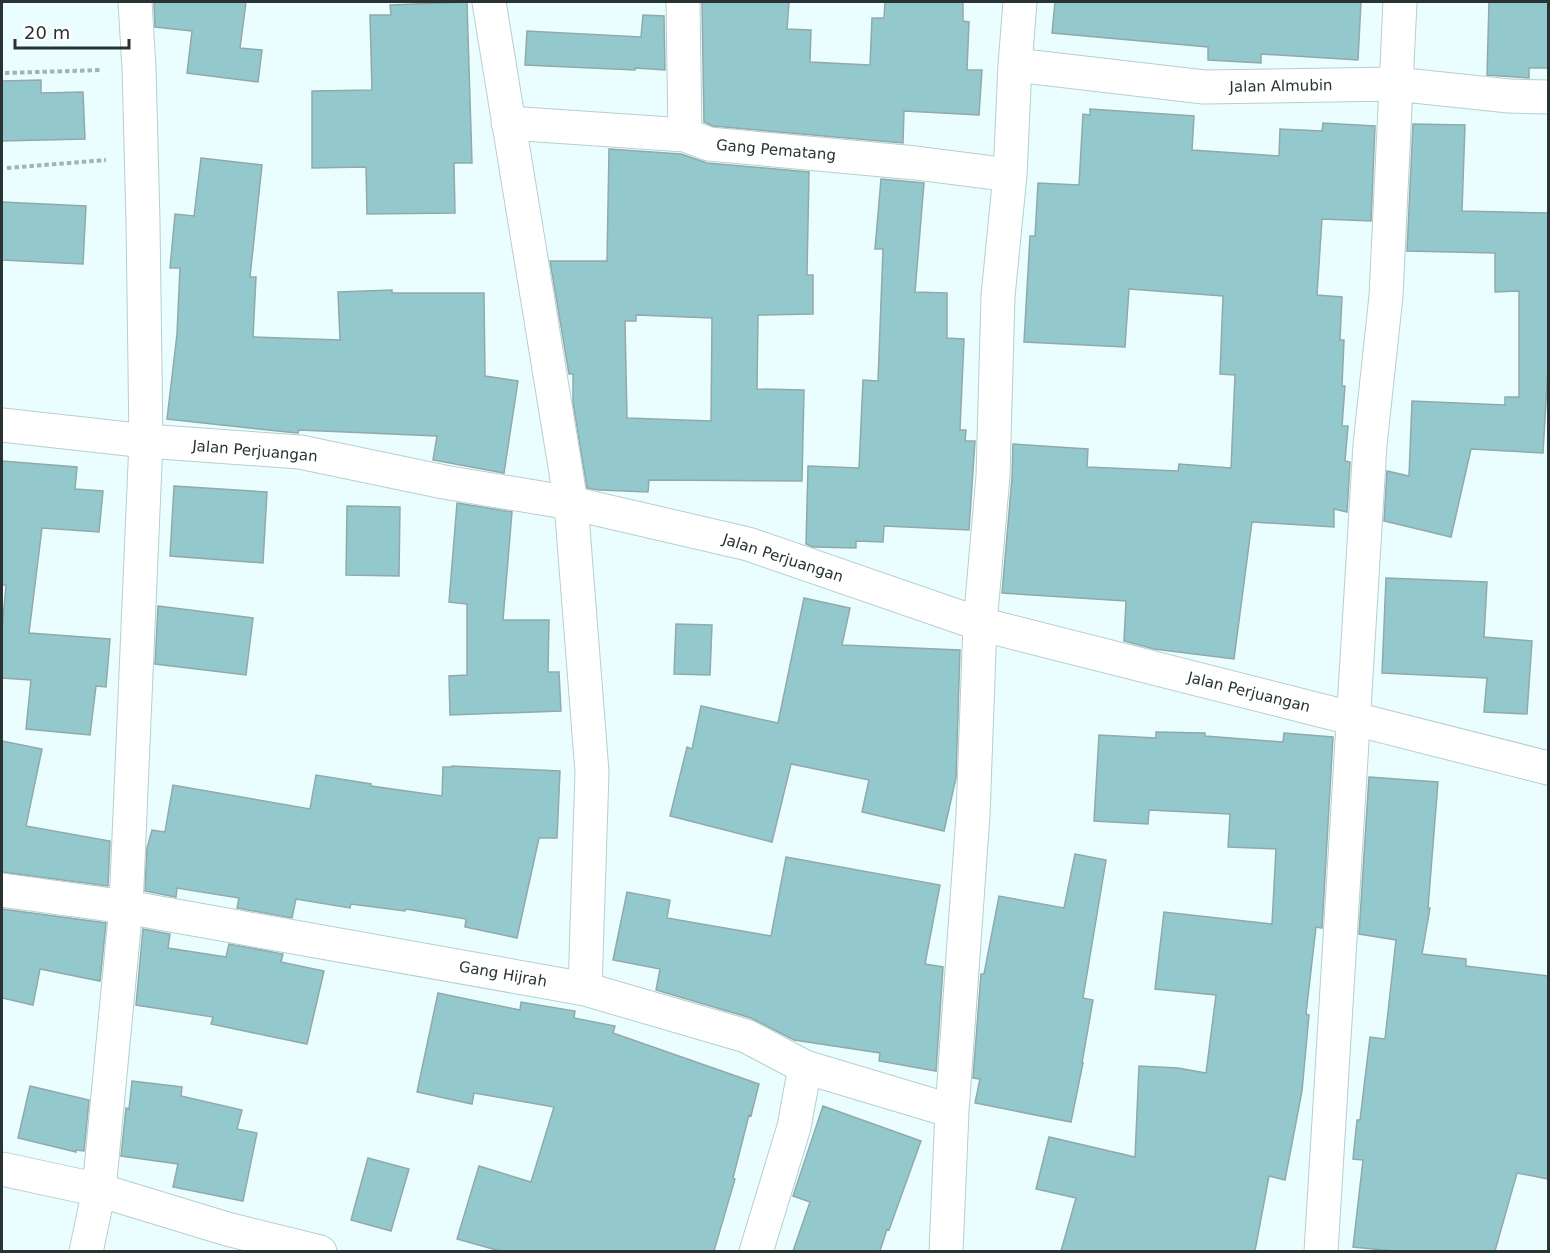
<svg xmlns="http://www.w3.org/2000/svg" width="1550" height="1253" viewBox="0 0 1550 1253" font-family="'DejaVu Sans',sans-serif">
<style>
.building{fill:#93c8cc;stroke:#92a9aa;stroke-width:1.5;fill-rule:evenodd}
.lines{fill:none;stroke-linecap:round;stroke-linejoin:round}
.minor-casing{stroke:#b7ced0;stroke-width:35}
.path{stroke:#a3b3b4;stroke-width:4;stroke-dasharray:4.5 3;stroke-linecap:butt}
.minor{stroke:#fff;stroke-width:33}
.labels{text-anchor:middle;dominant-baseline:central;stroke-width:4.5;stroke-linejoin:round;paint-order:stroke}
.street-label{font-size:15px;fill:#293333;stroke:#fff}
</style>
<rect width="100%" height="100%" fill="#eafeff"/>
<path class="building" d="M 154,2 L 246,2 L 240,48 L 262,50 L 258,82 L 187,73 L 192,31 L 155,27 Z
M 467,2 L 472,163 L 454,163 L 455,213 L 367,214 L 366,167 L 312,168 L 312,91 L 372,90 L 370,15 L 391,15 L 390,5 Z
M 702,2 L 789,2 L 787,29 L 811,30 L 810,62 L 870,65 L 872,18 L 884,18 L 885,2 L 963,2 L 963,21 L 969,22 L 967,70 L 982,70 L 979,115 L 904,111 L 903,143 L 713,126 L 704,122 Z
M 1055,2 L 1361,2 L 1358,60 L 1261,54 L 1261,63 L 1208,60 L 1208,47 L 1052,33 Z
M 1489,2 L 1548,2 L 1548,68 L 1529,68 L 1529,78 L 1487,75 Z
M 643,15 L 664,16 L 665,70 L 635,68 L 635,70 L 525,65 L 527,31 L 641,37 Z
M 41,80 L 41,93 L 83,92 L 85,139 L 2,141 L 2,81 Z
M 1090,109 L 1194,116 L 1192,150 L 1279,156 L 1280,129 L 1322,131 L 1323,123 L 1375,126 L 1371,221 L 1322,219 L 1317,295 L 1342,297 L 1340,340 L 1344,340 L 1342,386 L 1345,386 L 1342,426 L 1348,426 L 1345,461 L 1350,462 L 1347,512 L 1334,509 L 1334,527 L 1252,522 L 1234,659 L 1154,649 L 1124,641 L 1126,601 L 1002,593 L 1012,478 L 1013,444 L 1088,449 L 1087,467 L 1178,471 L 1179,464 L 1231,468 L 1235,375 L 1220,374 L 1223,296 L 1129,289 L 1125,347 L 1024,342 L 1030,236 L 1035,236 L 1038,183 L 1079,185 L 1083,114 L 1090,115 Z
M 1413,124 L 1465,125 L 1462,211 L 1548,213 L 1548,367 L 1543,453 L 1471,449 L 1451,537 L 1384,521 L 1387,471 L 1409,476 L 1412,401 L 1505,405 L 1505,397 L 1519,397 L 1519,291 L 1495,292 L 1495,253 L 1407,251 Z
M 609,149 L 681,154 L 707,163 L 809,172 L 807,275 L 813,275 L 813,314 L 758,315 L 757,389 L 804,390 L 802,481 L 649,480 L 648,492 L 599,490 L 587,488 L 573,402 L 573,374 L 569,374 L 550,261 L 607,261 ZM 636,315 L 712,318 L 711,421 L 627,418 L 625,321 L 636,321 Z
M 201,158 L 262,165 L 250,277 L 256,277 L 253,337 L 340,340 L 338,292 L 392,290 L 392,293 L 484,293 L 485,376 L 518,381 L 504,473 L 433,460 L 437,436 L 299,430 L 298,433 L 287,432 L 167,419 L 177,334 L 180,268 L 170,268 L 175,214 L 194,216 Z
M 881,179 L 924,183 L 915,292 L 947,293 L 947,338 L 964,339 L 960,430 L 966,430 L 965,441 L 975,441 L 969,530 L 884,526 L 883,542 L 856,541 L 856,548 L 813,547 L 806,544 L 808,466 L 859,468 L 863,380 L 878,381 L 883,249 L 875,249 Z
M 2,202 L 86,206 L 83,264 L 2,260 Z
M 2,461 L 77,467 L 75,489 L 103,491 L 99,532 L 42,528 L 29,633 L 110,639 L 106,687 L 96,686 L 90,735 L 26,729 L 31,680 L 2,678 L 2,630 L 6,585 L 2,585 Z
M 174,486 L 267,492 L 263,563 L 170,556 Z
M 457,503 L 512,512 L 503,620 L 549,620 L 548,672 L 559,672 L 561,711 L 450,715 L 449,676 L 467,675 L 467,604 L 449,602 Z
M 347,506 L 400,507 L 399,576 L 346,575 Z
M 1386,578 L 1487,582 L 1484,637 L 1532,641 L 1527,714 L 1484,712 L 1487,678 L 1382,673 Z
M 804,598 L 850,608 L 842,645 L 960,650 L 956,778 L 944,831 L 862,812 L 869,780 L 791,764 L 772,842 L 670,816 L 687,747 L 692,749 L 701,706 L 778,723 Z
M 158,606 L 253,618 L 246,675 L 155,664 Z
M 676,624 L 712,625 L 710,675 L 674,674 Z
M 1156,732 L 1205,733 L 1205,736 L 1283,742 L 1284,733 L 1333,737 L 1322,928 L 1316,927 L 1306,1014 L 1309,1015 L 1302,1091 L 1285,1180 L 1269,1176 L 1255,1251 L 1061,1251 L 1076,1198 L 1036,1189 L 1049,1137 L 1135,1157 L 1139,1066 L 1178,1068 L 1206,1073 L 1216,995 L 1155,989 L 1164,912 L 1272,924 L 1276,849 L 1228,847 L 1230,814 L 1149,810 L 1148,824 L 1094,821 L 1099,735 L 1156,738 Z
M 2,741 L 42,749 L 26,826 L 110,841 L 108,886 L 2,872 Z
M 452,766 L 560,771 L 557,838 L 539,838 L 517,938 L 465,927 L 466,919 L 406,909 L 405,911 L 351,904 L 350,908 L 296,899 L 292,918 L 237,908 L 239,898 L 177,888 L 176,897 L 145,891 L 147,848 L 152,830 L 165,832 L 173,785 L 310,809 L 316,775 L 371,784 L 371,786 L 442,796 L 443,767 L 452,767 Z
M 1369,777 L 1438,782 L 1428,908 L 1430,908 L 1422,954 L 1466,959 L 1466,966 L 1548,976 L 1548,1179 L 1517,1173 L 1495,1251 L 1393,1251 L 1353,1247 L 1363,1160 L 1353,1159 L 1357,1120 L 1360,1120 L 1370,1037 L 1385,1039 L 1396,940 L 1359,934 Z
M 1075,854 L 1106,860 L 1083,998 L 1093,1000 L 1082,1063 L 1083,1063 L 1071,1122 L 975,1103 L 980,1079 L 973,1078 L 981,974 L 984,974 L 999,896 L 1064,908 Z
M 786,857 L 940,885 L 925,964 L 943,967 L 936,1071 L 879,1061 L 880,1053 L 794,1040 L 751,1018 L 656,990 L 660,969 L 613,960 L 627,892 L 670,900 L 667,918 L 771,936 Z
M 2,909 L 106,923 L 100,981 L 40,969 L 33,1005 L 2,998 Z
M 143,929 L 170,934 L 168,948 L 226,957 L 229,944 L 283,954 L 281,962 L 324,971 L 307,1044 L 211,1024 L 213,1017 L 136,1005 Z
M 438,993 L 520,1010 L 521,1002 L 575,1011 L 574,1018 L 615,1026 L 613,1033 L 759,1084 L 751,1116 L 749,1115 L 733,1178 L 735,1179 L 714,1251 L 500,1251 L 457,1239 L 479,1166 L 531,1182 L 554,1107 L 474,1093 L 472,1104 L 417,1092 Z
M 132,1081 L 182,1087 L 181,1096 L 242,1110 L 237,1129 L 257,1133 L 243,1201 L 173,1187 L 178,1164 L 121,1156 L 126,1108 L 129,1109 Z
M 30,1086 L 89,1100 L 84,1151 L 76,1150 L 76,1152 L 18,1138 Z
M 823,1106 L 921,1141 L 889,1230 L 887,1229 L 880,1251 L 793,1251 L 810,1202 L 793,1196 Z
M 368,1158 L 409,1169 L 391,1231 L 351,1220 Z"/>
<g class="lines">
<g class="minor-casing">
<path id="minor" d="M 489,2 L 571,503 L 592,772 L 585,989
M 683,2 L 685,135
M 1015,65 L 1204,87 L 1395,84 L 1509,96 L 1548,97
M 508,123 L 685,135 L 709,144 L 916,163 L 1010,175
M 2,425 L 146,441 L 300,452 L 444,482 L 571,503 L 748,544 L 980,624 L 1548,768
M 2,890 L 126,907 L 585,989 L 746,1036 L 805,1067 L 952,1111
M 2,1169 L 99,1190 L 227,1229 L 320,1252
M 86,1252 L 99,1190 L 126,907 L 146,441 L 143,221 L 139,68 L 135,2
M 756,1252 L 794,1127 L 805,1067
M 946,1252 L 952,1111 L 973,815 L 980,624 L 993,476 L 998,296 L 1010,175 L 1015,65 L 1020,2
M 1321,1252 L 1370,445 L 1386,296 L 1400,2"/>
</g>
<path class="path" d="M 5,73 L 102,70
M 7,168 L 106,160"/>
<use href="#minor" class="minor"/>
</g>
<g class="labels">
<g class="street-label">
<text transform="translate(1281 86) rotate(-1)">Jalan Almubin</text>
<text transform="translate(776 150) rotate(5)">Gang Pematang</text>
<text transform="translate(255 451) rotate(5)">Jalan Perjuangan</text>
<text transform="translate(783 558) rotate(18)">Jalan Perjuangan</text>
<text transform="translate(1249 692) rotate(14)">Jalan Perjuangan</text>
<text transform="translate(503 974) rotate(10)">Gang Hijrah</text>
</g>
</g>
<rect width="1550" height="1253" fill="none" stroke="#293333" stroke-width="6"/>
<path d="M15 39v9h114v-9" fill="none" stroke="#293333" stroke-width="3"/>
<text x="24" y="39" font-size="18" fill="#293333" stroke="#ffffff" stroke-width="4.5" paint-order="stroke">20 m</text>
</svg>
